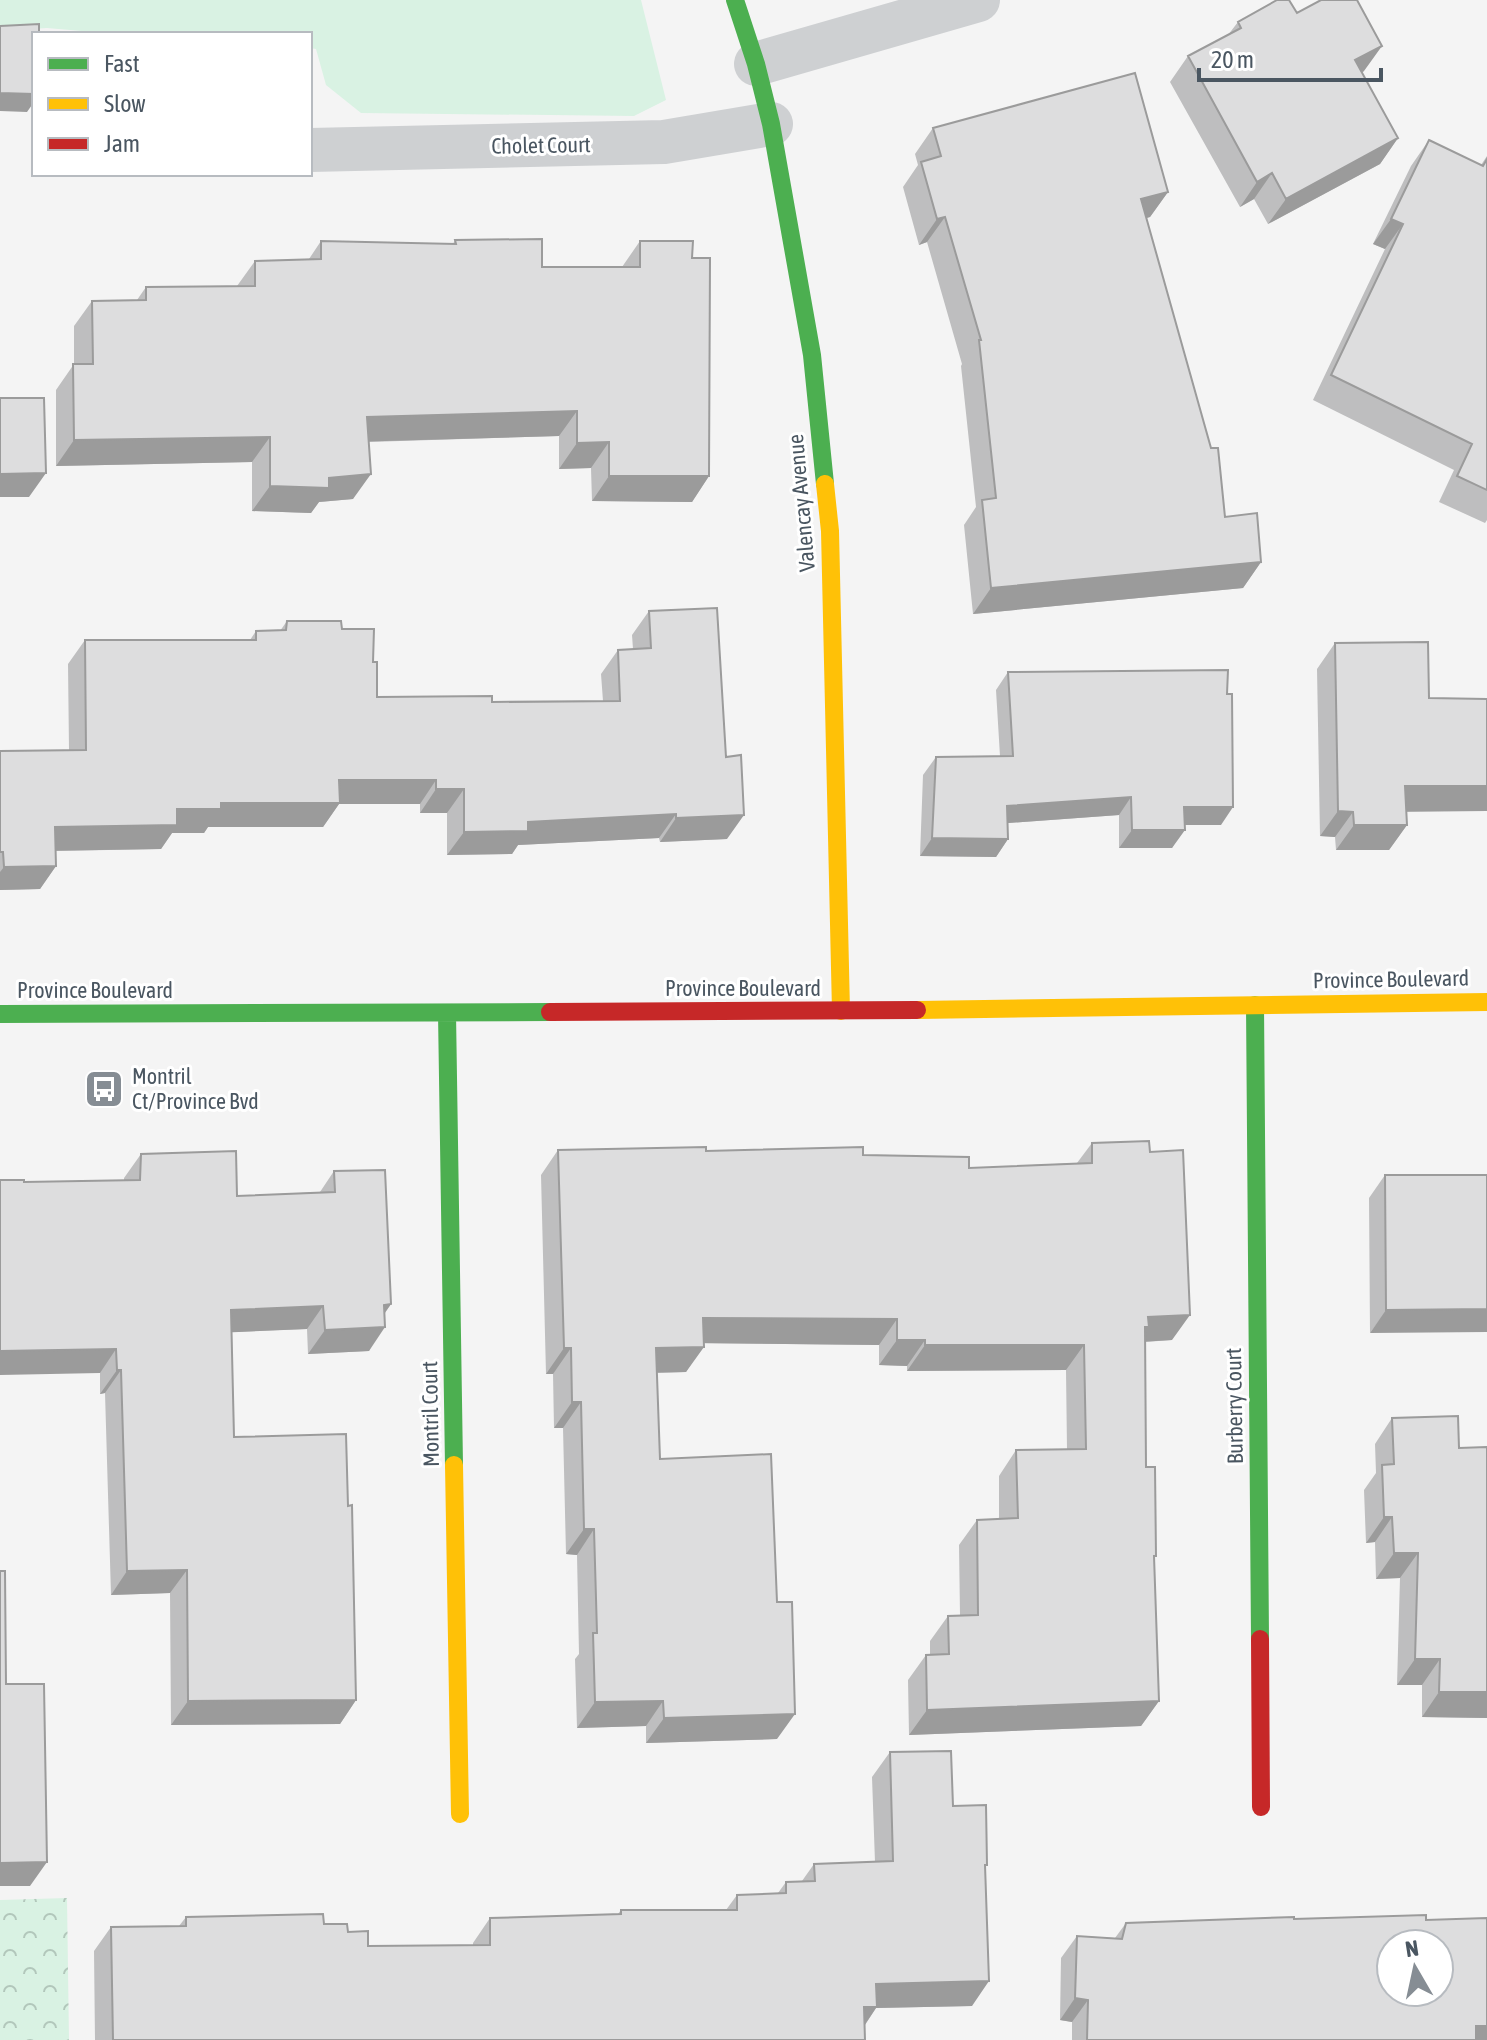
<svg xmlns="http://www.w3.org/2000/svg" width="1487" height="2040" viewBox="0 0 1487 2040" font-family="'Asap Condensed',sans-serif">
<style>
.grass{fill:#d9f2e3}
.park{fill:url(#park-crowns)}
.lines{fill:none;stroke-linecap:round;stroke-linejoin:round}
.street{stroke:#ced0d2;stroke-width:44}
.fast{stroke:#4caf50;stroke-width:18}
.slow{stroke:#ffc107;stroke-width:18}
.jam{stroke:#c62828;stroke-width:18}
.wall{fill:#bebebf}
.shaded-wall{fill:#9b9b9b}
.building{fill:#ddddde;stroke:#9b9b9b;stroke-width:2;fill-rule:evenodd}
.labels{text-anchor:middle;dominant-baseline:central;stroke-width:6;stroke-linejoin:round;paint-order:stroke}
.street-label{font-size:22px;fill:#4a5661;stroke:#fff}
.poi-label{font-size:22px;fill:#4a5661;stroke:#fff;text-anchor:start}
</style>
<defs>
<pattern id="park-crowns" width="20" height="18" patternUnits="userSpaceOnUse" patternTransform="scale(2)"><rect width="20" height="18" fill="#d9f2e3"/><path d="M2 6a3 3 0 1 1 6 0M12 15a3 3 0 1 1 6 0" fill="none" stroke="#b2c7bb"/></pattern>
</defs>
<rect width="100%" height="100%" fill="#f4f4f4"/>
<path class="grass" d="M 0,0 L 641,0 L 666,100 L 634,116 L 361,113 L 326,85 L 316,49 L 310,48 L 310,34 L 116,34 L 47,28 L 0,31 Z"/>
<path class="park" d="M 67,1898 L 69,2040 L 0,2040 L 0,1900 Z"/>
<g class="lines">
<path class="street" d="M 756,64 L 978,0
M 310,150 L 664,142 L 771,124"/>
<path class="fast" d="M 735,0 L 756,64 L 771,124 L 812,355 L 825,484
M 1255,1005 L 1260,1639
M 447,1013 L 454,1465
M 0,1014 L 550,1012"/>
<path class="slow" d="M 825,484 L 830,531 L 841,1011
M 917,1010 L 1487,1002
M 454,1465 L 460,1814"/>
<path class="jam" d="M 550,1012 L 917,1010
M 1260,1639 L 1261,1807"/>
</g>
<path class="wall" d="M 1297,13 L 1364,71 L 1362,73 L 1398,138 L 1380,164 L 1268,224 L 1254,199 L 1240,207 L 1170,82 L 1188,56 L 1228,35 L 1238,22 Z
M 933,128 L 1168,192 L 1150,217 L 1146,218 L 1225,517 L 1261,562 L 1243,588 L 973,614 L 964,525 L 976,507 L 961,366 L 962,364 L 927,242 L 919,245 L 903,187 L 918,165 L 915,154 Z
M 1429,140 L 1481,165 L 1487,156 L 1487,520 L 1485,523 L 1439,502 L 1454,470 L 1313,400 L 1385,249 L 1373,244 L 1411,166 Z
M 455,240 L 542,267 L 622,267 L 640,241 L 692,258 L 709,476 L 692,502 L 592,501 L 591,468 L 559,469 L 559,436 L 369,442 L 353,499 L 319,502 L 311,513 L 252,511 L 252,462 L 56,466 L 56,390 L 74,364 L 74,326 L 92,301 L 137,300 L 146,287 L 237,286 L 255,261 L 309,259 L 321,241 L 453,244 Z
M 649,611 L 727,839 L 660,842 L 659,838 L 518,845 L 512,854 L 447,855 L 447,813 L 420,813 L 420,804 L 339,804 L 323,827 L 208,827 L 204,833 L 172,833 L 161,849 L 56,851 L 56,866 L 40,889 L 0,890 L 0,751 L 69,750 L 68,664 L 85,640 L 250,640 L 256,631 L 280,631 L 287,621 L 342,629 L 373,662 L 377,697 L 492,702 L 603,701 L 601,674 L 618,650 L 633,649 L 632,635 Z
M 1335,643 L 1429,698 L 1487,811 L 1406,811 L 1407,825 L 1389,850 L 1336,850 L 1335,837 L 1320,836 L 1317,669 Z
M 1008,672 L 1221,825 L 1185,825 L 1172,848 L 1119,848 L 1119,815 L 1008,823 L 1008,839 L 996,857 L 920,856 L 923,775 L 936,757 L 1000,756 L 996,690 Z
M 1092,1143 L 1172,1340 L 1145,1342 L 1146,1467 L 1154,1560 L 1159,1701 L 1141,1726 L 909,1735 L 908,1680 L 926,1655 L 930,1655 L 930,1641 L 948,1616 L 960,1615 L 959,1545 L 977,1520 L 999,1519 L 999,1476 L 1016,1450 L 1067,1450 L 1066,1370 L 907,1371 L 907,1366 L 879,1365 L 879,1345 L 704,1343 L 686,1372 L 657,1373 L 660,1459 L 777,1739 L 646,1743 L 646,1726 L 577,1728 L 575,1659 L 579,1654 L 577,1555 L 566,1554 L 563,1428 L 554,1428 L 553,1374 L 546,1374 L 541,1175 L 558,1150 L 706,1151 L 863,1155 L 969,1168 L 1077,1163 Z
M 141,1154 L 237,1196 L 320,1192 L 334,1171 L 391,1304 L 385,1313 L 369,1351 L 308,1354 L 307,1329 L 232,1332 L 234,1437 L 348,1506 L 356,1700 L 340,1724 L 171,1725 L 170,1593 L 111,1595 L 105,1393 L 100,1394 L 100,1373 L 24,1182 L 124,1180 L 124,1178 Z
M 1385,1175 L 1487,1175 L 1370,1333 L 1369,1198 Z
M 1392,1418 L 1459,1448 L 1487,1447 L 1487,1718 L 1422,1717 L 1422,1685 L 1397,1685 L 1400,1578 L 1376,1579 L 1375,1542 L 1366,1543 L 1364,1490 L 1376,1473 L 1375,1444 Z
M 890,1752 L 953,1806 L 985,1868 L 972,2006 L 876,2008 L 865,2025 L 865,2040 L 95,2040 L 94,1951 L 111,1927 L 179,1926 L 186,1917 L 324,1924 L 348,1932 L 368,1946 L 473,1945 L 473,1943 L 490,1918 L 618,1914 L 621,1910 L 726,1910 L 737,1895 L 778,1893 L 786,1882 L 802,1881 L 814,1864 L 875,1862 L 872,1777 Z
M 1294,1919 L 1426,1920 L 1487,2040 L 1072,2040 L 1072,2022 L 1060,2020 L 1061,1958 L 1077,1936 L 1115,1938 L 1126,1923 Z"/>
<path class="shaded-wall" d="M 1382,46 L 1364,71 L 1337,86 L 1355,60 Z
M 0,93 L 34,94 L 34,102 L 27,112 L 0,111 Z
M 1398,138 L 1380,164 L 1268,224 L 1286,199 Z
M 1272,173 L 1254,199 L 1240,207 L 1257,182 Z
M 1168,192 L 1150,217 L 1123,225 L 1141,199 Z
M 945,217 L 927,242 L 919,245 L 937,219 Z
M 1391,219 L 1403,224 L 1385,249 L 1373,244 Z
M 577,411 L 559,436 L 349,442 L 367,417 Z
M 270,437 L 252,462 L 56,466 L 74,440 Z
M 609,442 L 591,468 L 559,469 L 577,443 Z
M 46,473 L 29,497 L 0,497 L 0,474 Z
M 371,474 L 353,499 L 319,502 L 311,513 L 252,511 L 270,486 L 329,478 Z
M 609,476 L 709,476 L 692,502 L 592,501 Z
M 1261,562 L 1243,588 L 973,614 L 991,588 Z
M 339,780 L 436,780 L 420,804 L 339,804 L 323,827 L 208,827 L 204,833 L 172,833 L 161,849 L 39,851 L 55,827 L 221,803 Z
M 1405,786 L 1487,786 L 1487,811 L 1388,812 Z
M 436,789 L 464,789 L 447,813 L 420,813 Z
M 1131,797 L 1119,815 L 995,824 L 1007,806 Z
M 1184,807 L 1233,807 L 1221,825 L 1172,825 Z
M 1338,811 L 1353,812 L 1335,837 L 1320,836 Z
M 676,814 L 659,838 L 518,845 L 512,854 L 447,855 L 464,832 L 528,822 Z
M 744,815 L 727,839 L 660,842 L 676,818 Z
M 1354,825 L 1407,825 L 1389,850 L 1336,850 Z
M 1132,830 L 1185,830 L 1172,848 L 1119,848 Z
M 932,838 L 1008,839 L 996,857 L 920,856 Z
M 56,866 L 40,889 L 0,890 L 0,872 L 4,867 Z
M 391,1304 L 374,1328 L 385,1327 L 369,1351 L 308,1354 L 325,1330 L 384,1305 Z
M 323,1306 L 307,1329 L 215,1333 L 231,1310 Z
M 1487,1309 L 1487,1332 L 1370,1333 L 1386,1310 Z
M 1190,1315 L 1172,1340 L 1139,1342 L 1148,1317 Z
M 703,1318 L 897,1319 L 879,1345 L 686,1343 Z
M 897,1340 L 925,1340 L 907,1366 L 879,1365 Z
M 925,1345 L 1084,1345 L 1066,1370 L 907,1371 Z
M 704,1347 L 686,1372 L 638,1373 L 656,1348 Z
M 564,1348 L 571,1348 L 553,1374 L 546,1374 Z
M 116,1349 L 100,1373 L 0,1375 L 0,1351 Z
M 117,1370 L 121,1370 L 105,1393 L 100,1394 Z
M 572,1402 L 581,1402 L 563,1428 L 554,1428 Z
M 1384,1517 L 1392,1517 L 1375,1542 L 1366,1543 Z
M 584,1529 L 594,1529 L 577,1555 L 566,1554 Z
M 1394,1553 L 1418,1553 L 1400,1578 L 1376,1579 Z
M 187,1570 L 170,1593 L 111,1595 L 127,1571 Z
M 1415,1659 L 1440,1659 L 1422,1685 L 1397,1685 Z
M 1439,1692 L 1487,1692 L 1487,1718 L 1422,1717 Z
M 356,1700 L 340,1724 L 171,1725 L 188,1701 Z
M 663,1701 L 646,1726 L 577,1728 L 595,1702 Z
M 1159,1701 L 1141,1726 L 909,1735 L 927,1710 Z
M 795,1714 L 777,1739 L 646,1743 L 664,1718 Z
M 47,1862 L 30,1886 L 0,1886 L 0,1863 Z
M 989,1981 L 972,2006 L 876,2008 L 860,2032 L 847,2032 L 876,1984 Z
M 1075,1998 L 1088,2000 L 1072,2022 L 1060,2020 Z
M 1476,2026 L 1487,2026 L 1487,2040 L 1466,2040 Z"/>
<path class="building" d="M 1277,0 L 1289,0 L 1297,13 L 1321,0 L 1357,0 L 1382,46 L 1355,60 L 1398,138 L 1286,199 L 1272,173 L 1257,182 L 1188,56 L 1241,28 L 1238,22 Z
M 39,24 L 39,34 L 34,34 L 34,94 L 0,93 L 0,26 Z
M 1135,73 L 1168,192 L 1141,199 L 1211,448 L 1218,448 L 1225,517 L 1257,513 L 1261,562 L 991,588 L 982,500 L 996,498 L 979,340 L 981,340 L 945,217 L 937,219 L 921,162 L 941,156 L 933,128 Z
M 1429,140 L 1483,166 L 1487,159 L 1487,490 L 1457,476 L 1472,444 L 1331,375 L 1403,224 L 1391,219 Z
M 542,239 L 542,267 L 640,267 L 640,241 L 693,241 L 692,258 L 710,258 L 709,476 L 609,476 L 609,442 L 577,443 L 577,411 L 367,417 L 371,474 L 329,478 L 329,488 L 270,486 L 270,437 L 74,440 L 73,364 L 93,364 L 92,301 L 146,300 L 146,287 L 255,286 L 255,261 L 321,259 L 321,241 L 456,244 L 455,240 Z
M 0,398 L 44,398 L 46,473 L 0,474 Z
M 717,608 L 726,757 L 741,755 L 744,815 L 676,818 L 676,814 L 528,822 L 528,831 L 464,832 L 464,789 L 436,789 L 436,780 L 339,780 L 340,803 L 221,803 L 221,809 L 177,809 L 177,825 L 55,827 L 56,866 L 4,867 L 3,852 L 0,852 L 0,751 L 86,750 L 85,640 L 256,640 L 256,631 L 286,630 L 287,621 L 341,621 L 342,629 L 374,629 L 373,662 L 377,662 L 377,697 L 492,696 L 492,702 L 620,701 L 618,650 L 651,648 L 649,611 Z
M 1428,642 L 1429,698 L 1487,699 L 1487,786 L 1405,786 L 1407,825 L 1354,825 L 1353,812 L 1338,811 L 1335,643 Z
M 1228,670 L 1227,694 L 1232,694 L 1233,807 L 1184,807 L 1185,830 L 1132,830 L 1131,797 L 1007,806 L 1008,839 L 932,838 L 936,757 L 1013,756 L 1008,672 Z
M 1149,1141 L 1150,1152 L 1183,1150 L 1190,1315 L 1148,1317 L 1149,1327 L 1145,1327 L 1146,1467 L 1155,1467 L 1156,1556 L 1154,1556 L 1159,1701 L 927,1710 L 926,1655 L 949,1654 L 948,1616 L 978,1615 L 977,1520 L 1018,1518 L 1016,1450 L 1086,1449 L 1084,1345 L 925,1345 L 925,1340 L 897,1340 L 897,1319 L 703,1318 L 704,1347 L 656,1348 L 660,1459 L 771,1454 L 777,1602 L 792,1602 L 795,1714 L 664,1718 L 663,1701 L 595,1702 L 593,1633 L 597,1633 L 594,1529 L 584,1529 L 581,1402 L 572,1402 L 571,1348 L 564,1348 L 558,1150 L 706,1147 L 706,1151 L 863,1147 L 863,1155 L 969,1157 L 969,1168 L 1092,1163 L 1092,1143 Z
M 236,1151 L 237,1196 L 335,1192 L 334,1171 L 385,1170 L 391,1304 L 384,1305 L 385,1327 L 325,1330 L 323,1306 L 231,1310 L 234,1437 L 346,1434 L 348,1506 L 352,1505 L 356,1700 L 188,1701 L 187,1570 L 127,1571 L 121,1370 L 117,1370 L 116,1349 L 0,1351 L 0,1180 L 24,1180 L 24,1182 L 140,1180 L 141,1154 Z
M 1385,1175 L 1487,1175 L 1487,1309 L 1386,1310 Z
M 1458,1416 L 1459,1448 L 1487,1447 L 1487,1692 L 1439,1692 L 1440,1659 L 1415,1659 L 1418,1553 L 1394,1553 L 1392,1517 L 1384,1517 L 1382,1465 L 1394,1464 L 1392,1418 Z
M 0,1571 L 5,1571 L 6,1684 L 44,1684 L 47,1862 L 0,1863 Z
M 951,1751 L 953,1806 L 986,1805 L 987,1865 L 985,1865 L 989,1981 L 876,1984 L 877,2007 L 864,2007 L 865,2040 L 113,2040 L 111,1927 L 186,1926 L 186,1917 L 323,1914 L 324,1924 L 347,1924 L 348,1932 L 368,1931 L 368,1946 L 490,1945 L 490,1918 L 621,1914 L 621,1910 L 737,1910 L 737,1895 L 786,1893 L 786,1882 L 815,1881 L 814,1864 L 893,1861 L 890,1752 Z
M 1426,1915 L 1426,1920 L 1487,1918 L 1487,2026 L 1476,2026 L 1476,2040 L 1087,2040 L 1088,2000 L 1075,1998 L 1077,1936 L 1122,1939 L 1126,1923 L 1294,1917 L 1294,1919 ZM 1391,1944 L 1439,1944 L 1439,1992 L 1391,1992 Z"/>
<defs>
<g id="bus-square" transform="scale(2)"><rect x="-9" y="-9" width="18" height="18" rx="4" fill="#868d94" stroke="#fff"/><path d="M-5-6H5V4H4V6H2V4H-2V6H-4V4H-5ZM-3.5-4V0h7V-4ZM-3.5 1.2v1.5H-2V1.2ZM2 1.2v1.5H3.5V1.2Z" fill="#fff"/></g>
</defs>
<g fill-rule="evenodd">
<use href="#bus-square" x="104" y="1089"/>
</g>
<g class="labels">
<g class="street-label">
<text transform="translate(541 145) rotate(-1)">Cholet Court</text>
<text transform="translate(801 503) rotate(-95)">Valencay Avenue</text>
<text transform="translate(1391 979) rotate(-1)">Province Boulevard</text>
<text x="743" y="988">Province Boulevard</text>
<text x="95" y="990">Province Boulevard</text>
<text transform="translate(1234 1406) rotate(-91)">Burberry Court</text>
<text transform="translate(430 1414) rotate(-91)">Montril Court</text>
</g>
<g class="poi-label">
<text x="132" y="1076">Montril<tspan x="132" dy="25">Ct/Province Bvd</tspan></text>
</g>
</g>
<rect x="32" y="32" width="280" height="144" fill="#ffffff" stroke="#b7bbc0" stroke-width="2"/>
<rect x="48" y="58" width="40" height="12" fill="#4caf50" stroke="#b7bbc0" stroke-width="2"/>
<text x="104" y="72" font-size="24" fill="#4a5661">Fast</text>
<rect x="48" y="98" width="40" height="12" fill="#ffc107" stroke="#b7bbc0" stroke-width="2"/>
<text x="104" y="112" font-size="24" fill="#4a5661">Slow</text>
<rect x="48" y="138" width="40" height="12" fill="#c62828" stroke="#b7bbc0" stroke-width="2"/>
<text x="104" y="152" font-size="24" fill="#4a5661">Jam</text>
<g transform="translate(1415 1968) rotate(351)"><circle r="38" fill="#ffffff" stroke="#b7bbc0" stroke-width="2"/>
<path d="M0-6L14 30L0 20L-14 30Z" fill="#868d94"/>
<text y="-12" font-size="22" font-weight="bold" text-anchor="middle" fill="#4a5661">N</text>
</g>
<path d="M1199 68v12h182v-12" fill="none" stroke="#4a5661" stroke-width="4"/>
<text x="1211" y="68" font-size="24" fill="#4a5661" stroke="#ffffff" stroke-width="6" paint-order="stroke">20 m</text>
</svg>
